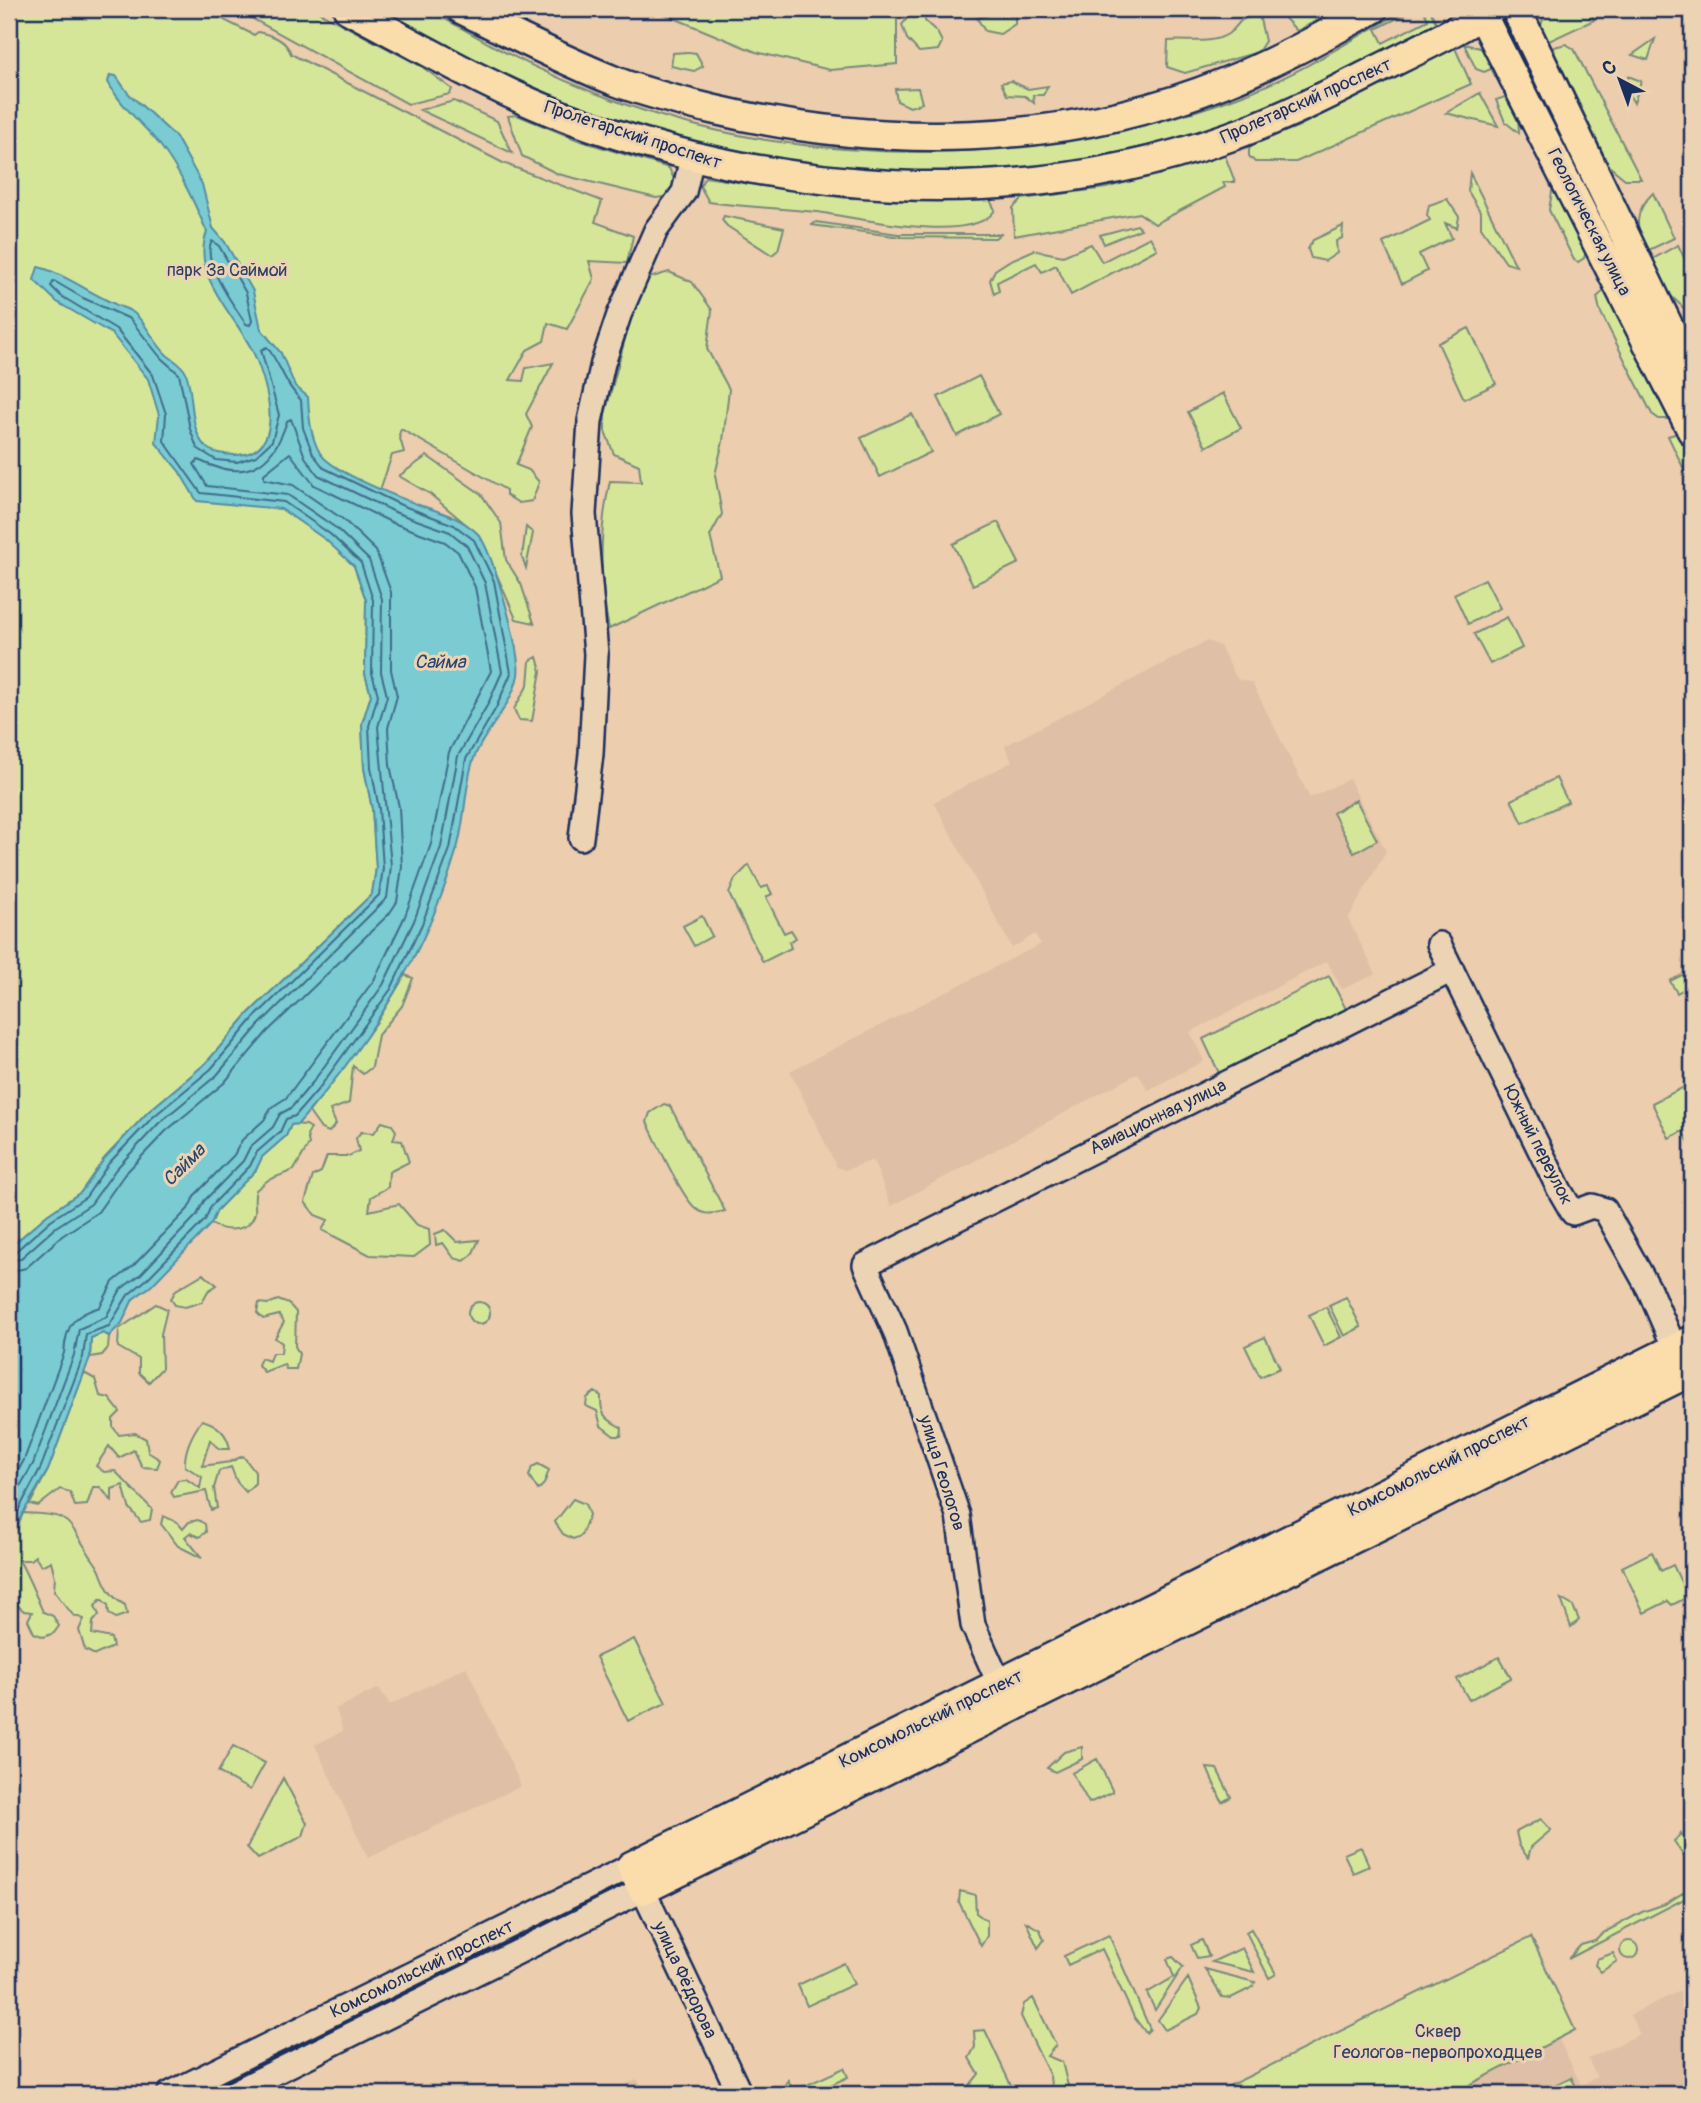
<svg xmlns="http://www.w3.org/2000/svg" width="1701" height="2103" viewBox="0 0 1701 2103" font-family="Pangolin,sans-serif">
<style>
.built{fill:#dfbfa5}
.green{fill:#d6e699;stroke:#788a7c;stroke-width:2}
.water{fill:#7acbd2;stroke:#548da4;stroke-width:2}
.lines{fill:none;stroke-linecap:round;stroke-linejoin:round}
.shore{stroke:#416d8c;stroke-width:2}
.minor-casing{stroke:#1b2f5e;stroke-width:28}
.major-casing{stroke:#1b2f5e;stroke-width:33}
.minor{stroke:#ebd3b3;stroke-width:23}
.major{stroke:#fbddab;stroke-width:28}
.labels{text-anchor:middle;dominant-baseline:central;stroke-width:6;stroke-linejoin:round;paint-order:stroke}
.street-label{font-size:18px;fill:#1b2f5e;stroke:#ebd3b3}
.park-label{font-size:18px;fill:#2e4164;stroke:#ebd3b3}
.water-label{font-size:19px;font-style:italic;fill:#29466f;stroke:#ebd3b3}
</style>
<rect width="100%" height="100%" fill="#eccdad"/>
<filter id="ink" filterUnits="userSpaceOnUse"><feTurbulence type="fractalNoise" baseFrequency=".0143" numOctaves="2"/><feDisplacementMap in="SourceGraphic" scale="14" xChannelSelector="R" yChannelSelector="G"/><feConvolveMatrix kernelMatrix="1 2 1 2 8 2 1 2 1" color-interpolation-filters="sRGB"/></filter>
<g filter="url(#ink)">
<path class="built" d="M 1207,641 L 1220,646 L 1237,679 L 1252,683 L 1310,798 L 1349,779 L 1386,851 L 1348,919 L 1376,974 L 1342,989 L 1327,961 L 1190,1032 L 1204,1061 L 1202,1062 L 1148,1090 L 1138,1073 L 891,1206 L 873,1160 L 845,1170 L 837,1167 L 790,1071 L 1041,944 L 1035,934 L 1012,948 L 934,802 L 1012,762 L 1005,746 Z
M 466,1667 L 521,1786 L 368,1858 L 315,1745 L 343,1731 L 336,1709 L 379,1688 L 390,1705 Z
M 1692,1985 L 1692,2094 L 1452,2093 L 1558,2038 L 1581,2085 L 1597,2077 L 1588,2059 L 1640,2034 L 1630,2015 Z
M 637,2079 L 645,2094 L 607,2094 Z"/>
<path class="green" d="M 9,9 L 220,9 L 220,18 L 254,35 L 258,32 C 271,35 286,39 291,54 L 503,163 L 602,201 L 595,222 L 633,236 L 627,263 L 589,261 L 594,279 L 567,329 L 548,323 L 544,341 L 527,350 L 510,380 L 523,381 L 526,368 L 553,363 L 526,414 L 532,427 L 516,465 L 529,470 L 539,482 L 532,501 L 519,503 L 506,495 L 506,490 L 401,429 L 399,435 L 404,452 L 392,455 L 354,566 L 366,600 L 365,674 L 371,695 L 362,724 L 364,768 L 372,809 L 376,868 L 372,894 L 248,1014 L 206,1063 L 148,1112 L 104,1159 L 81,1192 L 47,1215 L 9,1248 Z
M 235,9 L 313,9 L 421,66 L 452,89 L 450,94 L 408,104 Z
M 375,9 C 389,9 405,7 419,9 C 436,11 479,39 497,48 C 539,70 582,89 627,105 C 821,173 1062,166 1253,91 C 1306,70 1357,36 1407,9 L 1415,9 L 1376,29 L 1383,43 L 1428,20 L 1423,9 L 1429,9 L 1437,24 L 1328,81 L 1262,110 L 1182,138 L 1075,162 L 996,172 L 876,174 L 698,149 L 529,89 Z
M 652,9 L 897,9 L 897,64 L 830,70 L 756,52 Z
M 992,9 L 1000,9 L 1002,17 L 1015,15 L 1015,24 L 1000,34 L 985,31 L 977,18 L 992,14 Z
M 1279,9 L 1339,9 L 1297,31 L 1279,12 Z
M 1547,9 L 1589,9 L 1594,20 L 1547,42 L 1541,25 Z
M 913,11 L 925,12 L 925,21 L 937,32 L 942,42 L 938,50 L 919,52 L 907,39 L 902,25 Z
M 1259,15 L 1265,41 L 1258,52 L 1185,73 L 1167,67 L 1168,41 C 1187,39 1211,45 1228,34 C 1244,22 1233,20 1259,15 Z
M 1655,39 L 1648,60 L 1632,55 Z
M 1464,44 L 1484,49 L 1498,66 L 1484,72 L 1476,69 Z
M 1566,44 L 1574,49 L 1641,179 L 1625,179 L 1609,166 L 1555,54 L 1554,47 Z
M 1455,48 L 1471,84 L 1296,162 L 1255,162 L 1249,156 L 1249,149 L 1255,143 L 1297,127 Z
M 688,52 L 696,53 L 703,66 L 694,71 L 671,66 L 673,53 Z
M 1628,76 L 1641,81 L 1634,103 L 1628,93 Z
M 1011,81 L 1028,89 L 1048,86 L 1043,95 L 1033,95 L 1034,103 L 1025,96 L 1007,95 L 1001,83 Z
M 918,88 L 922,103 L 910,107 L 897,101 L 895,89 Z
M 1480,93 L 1498,126 L 1446,113 Z
M 1505,97 L 1518,119 L 1519,133 L 1505,122 L 1496,100 Z
M 454,101 L 497,121 L 512,153 L 420,110 Z
M 517,115 L 578,140 L 669,168 L 678,188 L 670,196 L 656,198 L 558,174 L 522,156 L 508,116 Z
M 1224,153 L 1235,182 L 1223,182 L 1225,187 L 1155,224 L 1139,213 L 1014,236 L 1013,208 L 1022,199 L 1106,188 Z
M 1470,173 L 1516,266 L 1506,263 L 1481,227 L 1481,213 L 1468,191 Z
M 705,177 L 846,198 L 990,200 L 995,210 C 973,246 853,217 817,212 C 781,208 745,207 709,202 L 700,186 Z
M 1553,186 L 1588,246 L 1584,258 L 1578,262 L 1574,260 L 1549,210 Z
M 1653,193 L 1674,238 L 1647,251 C 1635,229 1633,212 1653,193 Z
M 1447,199 L 1459,217 L 1457,228 L 1445,223 L 1452,238 L 1419,254 L 1427,271 L 1402,284 L 1383,243 L 1430,220 L 1427,215 L 1429,205 Z
M 724,216 L 784,228 L 778,250 L 772,255 L 727,226 L 722,220 Z
M 816,222 L 898,234 L 1000,234 L 995,238 L 901,237 L 812,225 Z
M 1137,225 L 1141,229 L 1104,244 L 1100,235 Z
M 1343,226 L 1342,238 L 1336,241 L 1337,253 L 1325,261 L 1311,258 L 1308,249 L 1313,240 Z
M 1150,237 L 1157,249 L 1071,295 L 1056,265 L 1042,272 L 1036,263 L 997,282 L 999,291 L 994,294 L 990,280 L 995,270 L 1009,261 L 1034,250 L 1063,256 L 1091,244 L 1102,262 Z
M 1678,245 L 1692,274 L 1692,312 L 1689,313 L 1668,293 L 1651,260 Z
M 669,272 L 692,282 L 712,310 L 707,349 L 729,389 L 723,441 L 715,475 L 722,514 L 710,536 L 720,576 L 609,629 C 599,580 599,530 610,481 L 641,482 L 639,465 L 614,454 L 605,431 L 605,414 L 633,309 L 646,279 Z
M 1607,288 L 1674,419 L 1659,419 L 1652,414 L 1600,311 L 1597,297 Z
M 1469,328 L 1496,384 L 1464,399 L 1438,343 Z
M 979,376 L 999,414 L 957,436 L 938,397 Z
M 1223,393 L 1241,428 L 1206,447 L 1188,412 Z
M 912,414 L 931,452 L 880,477 L 861,438 Z
M 1675,434 L 1683,434 L 1692,447 L 1692,486 L 1668,436 Z
M 427,456 L 481,494 L 501,523 L 506,560 L 521,584 L 534,623 L 516,619 L 480,536 L 430,494 L 399,476 Z
M 998,522 L 1019,563 L 973,585 L 953,544 Z
M 526,527 L 533,533 L 526,568 L 522,557 Z
M 1485,579 L 1500,608 L 1468,624 L 1454,594 Z
M 1507,617 L 1522,648 L 1490,664 L 1474,634 Z
M 537,657 L 541,671 L 532,721 L 519,720 L 514,709 L 528,685 L 530,661 Z
M 1556,778 L 1568,802 L 1523,823 L 1511,800 Z
M 1356,800 L 1377,840 L 1354,853 L 1333,813 Z
M 749,865 L 761,888 L 768,886 L 772,894 L 766,897 L 784,933 L 791,930 L 796,938 L 789,942 L 791,948 L 763,962 L 729,894 L 735,879 Z
M 702,916 L 712,936 L 694,946 L 683,926 Z
M 1692,970 L 1692,985 L 1677,993 L 1670,981 Z
M 405,975 L 413,978 L 402,1006 L 378,1035 L 372,1067 L 363,1074 L 353,1066 L 349,1103 L 330,1110 L 336,1124 L 329,1132 L 321,1129 L 309,1112 L 377,1022 Z
M 1329,976 L 1348,1013 L 1220,1075 L 1203,1039 Z
M 1692,1083 L 1692,1144 L 1690,1145 L 1683,1131 L 1669,1138 L 1652,1103 Z
M 664,1104 L 670,1106 L 725,1211 C 716,1213 706,1216 698,1210 C 683,1201 656,1140 647,1122 L 650,1113 Z
M 382,1122 L 392,1125 L 396,1131 L 393,1140 L 402,1141 L 409,1162 L 389,1172 L 388,1187 L 371,1197 L 369,1211 L 399,1204 L 417,1225 L 429,1229 L 430,1245 L 414,1257 L 370,1255 L 322,1230 L 328,1220 L 315,1215 L 305,1202 L 313,1176 L 321,1172 L 327,1156 L 349,1156 L 359,1151 L 356,1138 L 361,1132 L 374,1133 Z
M 291,1124 L 306,1125 L 311,1128 L 307,1135 L 309,1144 L 294,1170 L 268,1180 L 256,1190 C 253,1198 256,1206 255,1213 C 249,1233 225,1232 211,1224 L 217,1210 L 256,1170 L 262,1157 L 286,1136 Z
M 445,1230 L 457,1242 L 479,1240 L 472,1255 L 464,1261 L 454,1258 L 443,1243 L 436,1245 L 435,1234 Z
M 203,1274 L 217,1285 L 208,1291 L 202,1302 L 185,1307 L 175,1305 L 171,1299 L 176,1290 Z
M 1346,1297 L 1361,1327 L 1344,1336 L 1329,1305 Z
M 278,1300 L 289,1304 L 296,1312 L 295,1346 L 299,1354 L 296,1369 L 286,1369 L 284,1364 L 264,1372 L 258,1365 L 261,1358 L 269,1361 L 272,1353 L 281,1353 L 282,1343 L 275,1338 L 284,1322 L 279,1315 L 263,1319 L 257,1313 L 259,1303 L 268,1304 Z
M468 1313a11 11 0 1 1 22 0a11 11 0 1 1-22 0Z
M 156,1304 L 167,1309 L 161,1334 L 162,1368 L 149,1382 L 139,1373 L 139,1359 L 118,1347 L 119,1329 Z
M 1326,1307 L 1341,1337 L 1324,1346 L 1309,1315 Z
M 103,1333 L 109,1336 L 108,1348 L 102,1355 L 90,1357 L 91,1338 Z
M 1265,1337 L 1280,1368 L 1260,1377 L 1245,1346 Z
M 84,1373 L 95,1379 L 100,1396 L 109,1398 L 120,1412 L 113,1419 L 113,1427 L 119,1435 L 135,1433 L 146,1439 L 148,1452 L 160,1460 L 157,1468 L 142,1467 L 134,1450 L 119,1458 L 109,1446 L 96,1466 L 104,1472 L 115,1471 L 152,1509 L 150,1520 L 141,1522 L 129,1507 L 123,1485 L 112,1489 L 112,1501 L 100,1487 L 93,1487 L 87,1505 L 75,1506 L 70,1492 L 60,1489 L 38,1506 L 30,1504 L 48,1470 Z
M 595,1392 L 601,1396 C 600,1417 607,1419 622,1428 L 621,1436 L 614,1436 L 601,1426 L 597,1411 L 586,1406 L 587,1398 Z
M 202,1420 C 217,1424 227,1432 230,1449 L 219,1449 L 210,1440 L 202,1466 L 230,1462 L 243,1456 L 255,1472 L 255,1483 L 246,1492 L 237,1482 L 231,1467 L 219,1471 L 214,1488 L 217,1508 L 211,1510 L 206,1491 L 174,1497 L 171,1492 L 178,1480 L 186,1479 L 200,1488 L 202,1477 L 185,1466 C 184,1449 192,1434 202,1420 Z
M 538,1464 L 549,1470 L 544,1484 L 538,1490 L 529,1476 L 532,1467 Z
M 573,1499 L 585,1504 L 589,1515 L 581,1536 L 573,1539 L 563,1534 L 555,1522 Z
M 23,1513 C 69,1515 65,1516 88,1552 C 92,1559 97,1564 100,1571 C 105,1585 111,1598 125,1605 L 127,1614 L 116,1618 L 109,1614 L 108,1605 L 101,1599 L 95,1606 L 99,1615 L 93,1622 L 92,1634 L 111,1638 L 113,1647 L 95,1655 L 85,1650 L 79,1630 L 84,1619 L 73,1615 L 54,1591 L 55,1577 L 51,1561 L 41,1566 L 35,1556 L 30,1560 L 19,1560 C 29,1578 35,1594 43,1612 L 53,1616 L 59,1626 L 54,1633 L 44,1637 L 34,1633 L 28,1620 L 32,1612 L 24,1611 L 9,1598 L 9,1546 Z
M 163,1516 L 177,1522 L 183,1529 L 189,1522 L 198,1520 L 205,1524 L 206,1532 L 199,1537 L 190,1533 L 185,1537 L 202,1558 L 178,1546 L 161,1524 Z
M 1652,1552 L 1661,1571 L 1673,1565 L 1688,1597 L 1672,1605 L 1668,1601 L 1644,1613 L 1622,1567 Z
M 1561,1599 L 1573,1606 L 1579,1620 L 1571,1627 Z
M 634,1639 L 666,1703 L 628,1721 L 596,1657 Z
M 1499,1657 L 1511,1678 L 1469,1700 L 1457,1679 Z
M 233,1746 L 265,1763 L 250,1790 L 218,1772 Z
M 1082,1747 L 1082,1759 L 1055,1772 L 1047,1768 L 1064,1752 Z
M 1097,1759 L 1113,1792 L 1089,1803 L 1072,1773 Z
M 1207,1768 L 1217,1769 L 1231,1797 L 1222,1802 Z
M 283,1778 L 307,1823 L 303,1836 L 258,1859 L 247,1847 Z
M 1541,1819 L 1551,1830 L 1531,1847 L 1528,1858 L 1519,1845 L 1516,1832 Z
M 1681,1833 L 1692,1857 L 1692,1895 L 1568,1959 L 1581,1945 L 1595,1941 L 1603,1933 L 1642,1912 L 1665,1904 L 1689,1889 L 1685,1875 L 1690,1865 L 1674,1842 Z
M 1361,1847 L 1369,1866 L 1353,1873 L 1344,1854 Z
M 960,1891 L 975,1895 L 976,1913 L 987,1921 L 987,1936 L 981,1946 L 959,1902 Z
M 1026,1922 L 1040,1930 L 1044,1940 L 1038,1948 Z
M 1251,1929 L 1276,1974 L 1269,1978 L 1246,1932 Z
M 1109,1935 L 1150,2029 L 1146,2033 L 1134,2017 L 1102,1949 L 1068,1965 L 1064,1956 Z
M 1531,1937 L 1575,2030 L 1452,2094 L 1231,2094 L 1227,2087 Z
M 1202,1940 L 1209,1956 L 1197,1958 L 1191,1945 Z
M1620 1950a9 9 0 1 1 18 0a9 9 0 1 1-18 0Z
M 1242,1948 L 1254,1972 L 1212,1962 Z
M 1613,1953 L 1617,1961 L 1601,1972 L 1595,1965 L 1597,1959 Z
M 1173,1957 L 1183,1967 L 1155,2010 L 1147,1993 L 1174,1977 L 1167,1959 Z
M 844,1963 L 854,1984 L 807,2006 L 798,1985 Z
M 1205,1969 L 1254,1982 L 1255,1982 L 1253,1987 L 1231,1998 L 1222,1997 Z
M 1188,1978 L 1201,2008 L 1198,2014 L 1165,2030 L 1158,2020 Z
M 1033,1998 L 1056,2045 L 1047,2056 L 1062,2062 L 1070,2094 L 1052,2094 L 1050,2076 L 1021,2016 L 1024,2004 Z
M 985,2030 L 1015,2094 L 950,2094 L 966,2090 L 979,2074 L 969,2058 L 975,2047 L 974,2031 Z
M 844,2068 L 848,2077 L 811,2094 L 779,2094 L 788,2080 L 794,2091 Z
M 1571,2077 L 1580,2094 L 1536,2094 Z"/>
<path class="water" d="M 110,75 L 116,76 L 128,93 L 176,137 L 202,184 L 213,228 L 225,242 L 253,291 L 261,329 L 281,353 L 295,386 L 308,397 C 309,416 310,436 320,453 C 333,473 398,497 422,506 C 443,513 462,518 478,534 C 493,550 522,655 518,675 C 512,708 481,733 472,764 C 464,793 465,824 456,852 C 426,954 368,1045 298,1124 L 291,1125 L 286,1136 L 262,1157 L 256,1170 L 217,1210 L 211,1224 L 151,1286 L 133,1299 L 122,1323 L 109,1336 L 103,1333 L 91,1338 L 90,1357 L 48,1470 L 23,1513 L 9,1546 L 9,1248 L 47,1215 L 81,1192 L 104,1159 L 148,1112 L 206,1063 L 248,1014 L 372,894 L 376,868 L 372,809 L 364,768 L 362,724 L 371,695 L 365,674 L 366,600 L 354,566 L 326,540 L 281,509 L 197,501 L 179,471 L 156,443 L 159,415 L 148,379 L 112,334 L 57,302 L 34,280 L 38,267 C 57,270 94,295 115,304 C 120,307 129,309 134,313 C 147,324 154,343 167,355 C 173,360 183,365 186,373 C 194,394 189,427 204,445 C 210,453 224,454 234,455 C 287,455 268,390 257,361 C 242,320 189,279 207,232 C 194,202 180,171 160,145 C 143,124 120,106 108,82 Z"/>
<g class="lines">
<path class="shore" d="M 212,241 L 219,246 L 246,293 L 252,321 L 250,325 L 246,324 C 235,307 200,261 212,241 Z
M 9,1253 L 16,1251 L 51,1220 L 86,1197 L 109,1163 L 153,1117 L 211,1069 L 253,1019 L 379,895 L 383,868 L 379,809 L 371,767 L 369,726 L 378,695 L 372,673 L 373,600 L 361,563 L 330,534 L 284,502 L 201,493 L 164,441 L 166,414 L 153,375 L 116,329 L 61,296 L 51,286 L 54,281 L 83,298 L 130,319 L 161,358 L 179,374 L 190,429 L 197,448 L 216,460 L 237,462 L 256,456 L 272,441 L 279,415 L 261,350 L 267,347 C 281,365 285,385 301,400 L 303,428 L 313,454 L 324,468 L 401,505 L 454,525 L 474,540 L 494,581 L 511,673 L 496,708 L 466,759 L 450,849 L 422,924 L 391,989 L 320,1087 L 295,1116 L 286,1119 L 280,1132 L 257,1152 L 250,1166 L 211,1206 L 205,1220 L 146,1280 L 128,1295 L 109,1326 L 86,1334 L 83,1357 L 41,1467 L 9,1528
M 9,1261 L 20,1259 L 56,1227 L 91,1204 L 116,1169 L 159,1123 L 217,1075 L 259,1025 L 387,898 L 391,866 L 378,727 L 387,696 L 381,672 L 382,599 L 369,560 L 336,528 L 288,495 L 207,486 L 194,464 L 198,460 C 244,482 272,469 287,421 L 291,419 L 305,457 L 318,475 L 397,513 L 450,532 L 467,546 L 485,583 L 502,672 L 488,704 L 458,756 L 441,847 L 414,921 L 383,985 L 313,1082 L 291,1108 L 280,1114 L 273,1127 L 250,1147 L 243,1161 L 204,1201 L 197,1215 L 141,1274 L 121,1289 L 106,1317 L 79,1329 L 74,1355 L 33,1464 L 9,1505
M 9,1272 L 26,1268 L 62,1236 L 98,1212 L 124,1175 L 166,1131 L 224,1083 L 267,1032 L 389,914 L 397,902 L 402,867 L 399,807 L 390,765 L 388,728 L 397,696 L 391,670 L 391,592 L 376,551 L 344,520 L 293,485 L 264,479 L 264,474 L 290,453 L 314,485 L 393,523 L 445,542 L 458,552 L 475,587 L 491,671 L 449,752 L 431,844 L 405,916 L 374,980 L 286,1098 L 272,1107 L 264,1120 L 242,1140 L 234,1155 L 195,1195 L 188,1209 L 133,1266 L 113,1282 L 100,1307 C 73,1315 66,1325 64,1353 L 24,1460 L 9,1487"/>
<g class="minor-casing">
<path id="minor" d="M 581,838 L 591,754 L 596,654 L 584,514 L 590,421 L 603,363 L 619,315 L 656,230 L 684,192 L 692,158
M 1439,944 L 1559,1189 L 1573,1213 L 1592,1206 L 1605,1210 L 1649,1289 L 1675,1349
M 1000,1685 L 973,1625 L 958,1515 L 895,1331 L 865,1265 L 1452,970
M 169,2094 L 631,1866
M 231,2094 L 643,1890 L 740,2094"/>
</g>
<g class="major-casing">
<path id="major" d="M 348,9 C 419,46 491,89 566,117 C 776,195 1015,214 1229,137 C 1280,119 1330,94 1379,69 C 1417,50 1456,32 1491,9
M 461,9 C 512,34 562,60 615,81 C 645,93 679,101 711,109 C 879,149 1064,148 1226,82 C 1277,62 1325,35 1373,9
M 1479,9 L 1692,431
M 1516,9 L 1692,375
M 1692,1340 L 631,1866 L 643,1890 L 1692,1371"/>
</g>
<use href="#minor" class="minor"/>
<use href="#major" class="major"/>
</g>
</g>
<g class="labels">
<g class="street-label">
<text transform="translate(1306 101) rotate(-24)">Пролетарский проспект</text>
<text transform="translate(633 135) rotate(18)">Пролетарский проспект</text>
<text transform="translate(1589 222) rotate(63)">Геологическая улица</text>
<text transform="translate(1158 1117) rotate(-26)">Авиационная улица</text>
<text transform="translate(1538 1145) rotate(63)">Южный переулок</text>
<text transform="translate(1439 1466) rotate(-27)">Комсомольский проспект</text>
<text transform="translate(942 1473) rotate(73)">улица Геологов</text>
<text transform="translate(931 1719) rotate(-26)">Комсомольский проспект</text>
<text transform="translate(422 1969) rotate(-26)">Комсомольский проспект</text>
<text transform="translate(685 1980) rotate(65)">улица Фёдорова</text>
</g>
<g class="park-label">
<text x="227" y="270">парк За Саймой</text>
<text x="1438" y="2031">Сквер<tspan x="1438" dy="21">Геологов-первопроходцев</tspan></text>
</g>
<g class="water-label">
<text x="440" y="662">Сайма</text>
<text transform="translate(184 1165) rotate(-45)">Сайма</text>
</g>
</g>
<rect width="1701" height="2103" fill="none" stroke="#ebd3b3" stroke-width="35"/>
<rect x="18" y="18" width="1666" height="2068" fill="none" stroke="#1b2f5e" stroke-width="2.5" filter="url(#ink)"/>
<g transform="translate(1620 80) rotate(319)" stroke="#ebd3b3" stroke-width="5" paint-order="stroke">
<path d="M0-5L12 26L0 18L-12 26Z" fill="#1b2f5e"/>
<text y="-10" font-size="19" font-weight="bold" text-anchor="middle" fill="#1b2f5e">С</text>
</g>
</svg>
